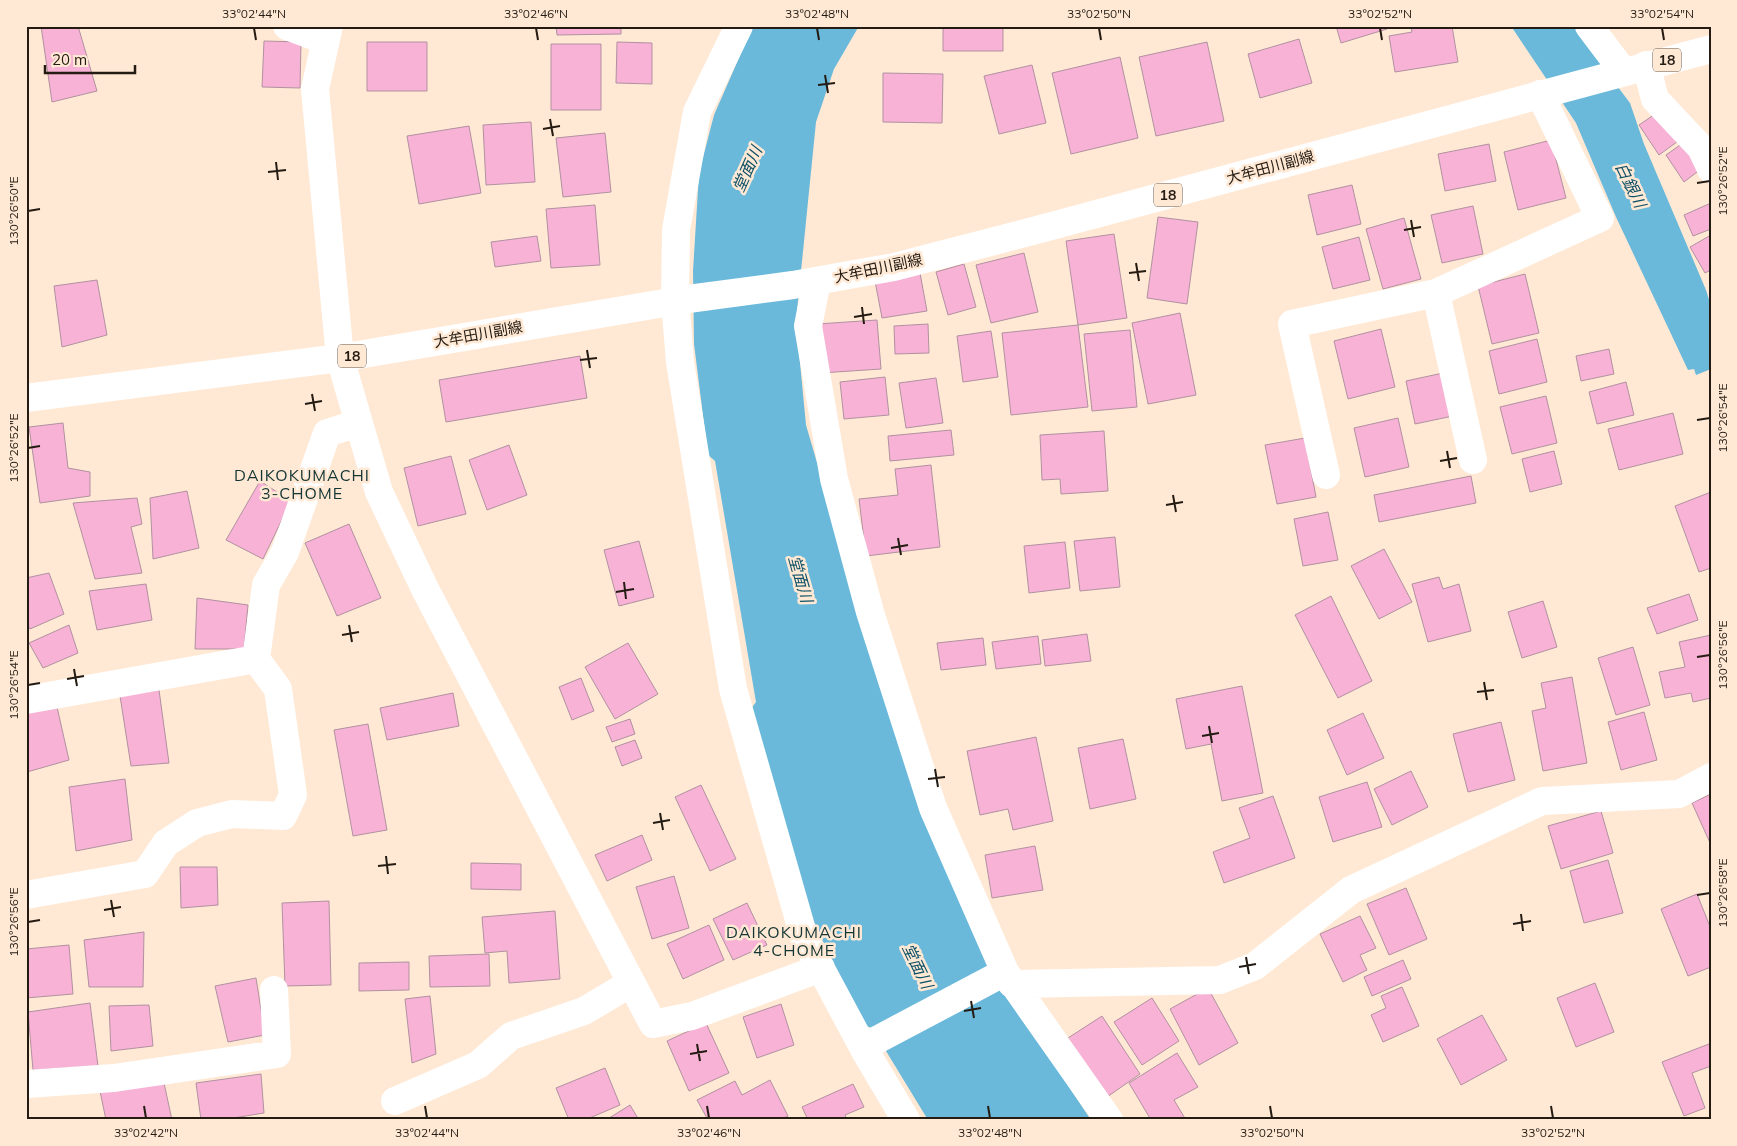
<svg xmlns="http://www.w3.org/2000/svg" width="1737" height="1146" viewBox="0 0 1737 1146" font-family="Mulish,'Noto Sans JP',sans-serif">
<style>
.water{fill:#6ab9db}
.building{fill:#f7b2d5;stroke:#b191a0}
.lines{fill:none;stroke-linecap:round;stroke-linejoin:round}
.minor{stroke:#fff;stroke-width:28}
.major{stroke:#fff;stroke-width:28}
.ticks{fill:none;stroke:#241b12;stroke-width:2}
.labels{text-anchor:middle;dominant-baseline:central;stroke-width:5;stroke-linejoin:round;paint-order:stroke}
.shield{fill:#ffe9d5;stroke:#66594c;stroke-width:1}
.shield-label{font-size:14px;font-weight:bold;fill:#241b12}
.street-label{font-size:15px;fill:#241b12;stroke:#ffe9d5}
.water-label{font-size:16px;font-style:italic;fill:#0e5067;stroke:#ffe9d5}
.neighbourhood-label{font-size:16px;letter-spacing:1px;fill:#133533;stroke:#ffe9d5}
.neatline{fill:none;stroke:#241b12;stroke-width:2}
.ticks-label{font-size:12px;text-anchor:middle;fill:#241b12}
</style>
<rect width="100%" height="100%" fill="#ffe9d5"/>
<path class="water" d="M 753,26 L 859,26 L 834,69 L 816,122 L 796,321 L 806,425 L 862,617 L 991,970 L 1091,1120 L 928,1120 L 872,1028 L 863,1025 L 809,912 L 750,710 L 756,702 L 715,461 L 708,455 L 694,344 L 693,271 L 699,173 L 714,115 Z
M 1511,26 L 1575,26 L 1584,42 L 1630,103 L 1644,144 L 1706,290 L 1711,306 L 1711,369 L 1696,375 L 1694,369 L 1688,370 L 1616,217 L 1576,123 Z"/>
<path class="building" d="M 41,26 L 78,26 L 97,91 L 52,102 Z
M 556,26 L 621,26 L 621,34 L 557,35 Z
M 943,26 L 1003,26 L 1003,51 L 943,51 Z
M 1336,26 L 1386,26 L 1387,29 L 1341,43 Z
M 1411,26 L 1452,26 L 1458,62 L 1395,72 L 1389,36 L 1412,32 Z
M 1299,39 L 1312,83 L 1260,98 L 1248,54 Z
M 264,41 L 301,42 L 300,88 L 262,87 Z
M 367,42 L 427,42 L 427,91 L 367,91 Z
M 617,42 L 652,43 L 652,84 L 616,83 Z
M 1207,42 L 1224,121 L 1156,136 L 1139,57 Z
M 551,44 L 601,44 L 601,110 L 551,110 Z
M 1120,57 L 1138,138 L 1071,154 L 1052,73 Z
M 1032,65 L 1046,123 L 999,134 L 984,76 Z
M 883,73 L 943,74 L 942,123 L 883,122 Z
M 1661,110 L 1681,139 L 1659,155 L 1639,125 Z
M 531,122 L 535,182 L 486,185 L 483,125 Z
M 469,126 L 481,193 L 419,204 L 407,136 Z
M 605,133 L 611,192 L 563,197 L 556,138 Z
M 1551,140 L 1566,198 L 1518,210 L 1504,152 Z
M 1687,140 L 1705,166 L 1684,182 L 1666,155 Z
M 1489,144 L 1496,181 L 1445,191 L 1438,154 Z
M 1352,185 L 1361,224 L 1317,235 L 1308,195 Z
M 1711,203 L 1711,229 L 1693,236 L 1684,215 Z
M 595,205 L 600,265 L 551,268 L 546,209 Z
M 1473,206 L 1483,254 L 1442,263 L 1431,215 Z
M 1158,217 L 1198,222 L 1187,304 L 1147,298 Z
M 1404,218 L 1421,279 L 1383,289 L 1366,229 Z
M 1114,234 L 1127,318 L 1078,325 L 1066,241 Z
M 1711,235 L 1711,270 L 1705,273 L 1690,247 Z
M 537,236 L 541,261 L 495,267 L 491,242 Z
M 1359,237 L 1370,280 L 1333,289 L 1322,247 Z
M 1024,253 L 1038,312 L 991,323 L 976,265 Z
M 964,264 L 976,307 L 948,315 L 936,272 Z
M 920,273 L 927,311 L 882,318 L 875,281 Z
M 1525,274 L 1539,333 L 1492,344 L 1478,286 Z
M 97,280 L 107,335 L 62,347 L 54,286 Z
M 1180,313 L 1196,395 L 1148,404 L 1132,323 Z
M 877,320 L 881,369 L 821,373 L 817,324 Z
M 928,324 L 929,353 L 895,354 L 894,326 Z
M 1078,325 L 1088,407 L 1011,415 L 1002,333 Z
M 1381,329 L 1395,387 L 1348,399 L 1334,341 Z
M 1130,330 L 1137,407 L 1092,411 L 1084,334 Z
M 991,331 L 998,377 L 963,382 L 957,336 Z
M 1537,339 L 1547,382 L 1499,394 L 1489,351 Z
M 1609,349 L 1614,374 L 1581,381 L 1576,356 Z
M 580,356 L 587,398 L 446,422 L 439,380 Z
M 1443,373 L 1453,416 L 1415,424 L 1406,381 Z
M 885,377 L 889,415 L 844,419 L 840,382 Z
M 936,378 L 943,423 L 906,428 L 899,383 Z
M 1626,382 L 1634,415 L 1597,424 L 1589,392 Z
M 1546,396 L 1557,443 L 1512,454 L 1500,407 Z
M 1673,413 L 1683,454 L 1619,470 L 1608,429 Z
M 1398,418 L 1409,467 L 1365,477 L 1354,428 Z
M 63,423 L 68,468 L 90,472 L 90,496 L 40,503 L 29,427 Z
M 951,430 L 954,455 L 890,461 L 888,436 Z
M 1104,431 L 1108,491 L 1061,494 L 1060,479 L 1042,480 L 1040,435 Z
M 1305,438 L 1316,497 L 1277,504 L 1265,445 Z
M 509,445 L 527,495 L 487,510 L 469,460 Z
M 1554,451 L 1562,484 L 1530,492 L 1522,459 Z
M 451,456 L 466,514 L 418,526 L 404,468 Z
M 931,465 L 940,547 L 866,556 L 859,499 L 898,495 L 895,469 Z
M 1471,476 L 1476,503 L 1379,522 L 1374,495 Z
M 260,481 L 291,501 L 263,559 L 226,540 Z
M 187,491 L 199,548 L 153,559 L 150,498 Z
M 1711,492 L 1711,568 L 1699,572 L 1675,506 Z
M 137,498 L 142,524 L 131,527 L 142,573 L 95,579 L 73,503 Z
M 1328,512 L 1338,560 L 1303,566 L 1294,519 Z
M 349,524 L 381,598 L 337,616 L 305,543 Z
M 1115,537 L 1120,587 L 1080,591 L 1074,541 Z
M 639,541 L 654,597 L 619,606 L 604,550 Z
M 1065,542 L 1070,588 L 1029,593 L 1024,546 Z
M 1384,549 L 1412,602 L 1379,619 L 1351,566 Z
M 49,573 L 64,614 L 30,629 L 26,622 L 26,578 Z
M 1439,577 L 1443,589 L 1459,584 L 1471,631 L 1428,642 L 1412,584 Z
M 146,584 L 152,620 L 97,630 L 89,591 Z
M 1689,594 L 1698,620 L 1657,634 L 1647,608 Z
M 1331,596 L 1372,681 L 1338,698 L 1295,615 Z
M 197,598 L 248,605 L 244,649 L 195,649 Z
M 1543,601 L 1557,647 L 1522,658 L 1508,612 Z
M 69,625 L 78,653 L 43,668 L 29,643 Z
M 1087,634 L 1091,661 L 1045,666 L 1042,640 Z
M 1711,635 L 1711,698 L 1693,702 L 1691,693 L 1665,698 L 1659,672 L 1685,667 L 1679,642 Z
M 1038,636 L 1041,664 L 996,669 L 992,642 Z
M 983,638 L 986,665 L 941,670 L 937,643 Z
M 628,643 L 658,694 L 615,719 L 585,667 Z
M 1633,647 L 1650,705 L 1616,715 L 1598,658 Z
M 1572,677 L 1587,763 L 1543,771 L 1532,711 L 1546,708 L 1541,683 Z
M 581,678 L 594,711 L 572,720 L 559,687 Z
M 1242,686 L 1263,793 L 1222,801 L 1211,744 L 1186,749 L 1176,699 Z
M 159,690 L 169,763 L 131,766 L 120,696 Z
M 453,693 L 459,726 L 387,740 L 380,708 Z
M 57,707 L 69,760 L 27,772 L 26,713 Z
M 1644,712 L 1657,760 L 1621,770 L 1608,722 Z
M 1363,713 L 1384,758 L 1347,775 L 1327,730 Z
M 630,719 L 635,734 L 612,742 L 606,727 Z
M 1501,722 L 1515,780 L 1468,792 L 1453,734 Z
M 368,724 L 387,830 L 353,836 L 334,730 Z
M 1036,737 L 1053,821 L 1013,830 L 1008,809 L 980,815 L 967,751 Z
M 1123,739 L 1136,799 L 1090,809 L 1078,748 Z
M 635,740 L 642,758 L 622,766 L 615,747 Z
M 1411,771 L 1428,807 L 1392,825 L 1374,789 Z
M 125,779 L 132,840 L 76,851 L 69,787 Z
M 1367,782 L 1382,827 L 1333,842 L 1319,797 Z
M 701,785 L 736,859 L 710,871 L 675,797 Z
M 1711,794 L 1711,845 L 1692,803 Z
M 1273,796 L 1295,858 L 1224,883 L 1213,852 L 1250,838 L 1239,808 Z
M 1601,811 L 1613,853 L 1561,869 L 1548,826 Z
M 642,835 L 652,860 L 607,881 L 595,855 Z
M 1035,846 L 1043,890 L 992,898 L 985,855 Z
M 1608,860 L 1623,913 L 1584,923 L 1570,871 Z
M 471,863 L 521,864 L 521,890 L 471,889 Z
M 180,867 L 217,867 L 218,905 L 181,908 Z
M 674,876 L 689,928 L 652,939 L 636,887 Z
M 1406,888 L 1427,939 L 1389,955 L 1367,904 Z
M 1697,894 L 1711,929 L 1711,967 L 1688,976 L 1661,909 Z
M 329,901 L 331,985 L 285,986 L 282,903 Z
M 747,903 L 767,945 L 733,960 L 713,919 Z
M 555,911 L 560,979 L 509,983 L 507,951 L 485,953 L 482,917 Z
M 1360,916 L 1376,948 L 1360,955 L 1367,970 L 1343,982 L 1320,934 Z
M 709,925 L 724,960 L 683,979 L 667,944 Z
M 144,932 L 143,987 L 89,987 L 84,940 Z
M 69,945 L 73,994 L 26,998 L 26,949 Z
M 489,954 L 490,986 L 430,987 L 429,956 Z
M 1403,960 L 1411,979 L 1372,996 L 1364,977 Z
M 409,962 L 409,990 L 359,991 L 359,963 Z
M 256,978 L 265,1035 L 228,1042 L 215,986 Z
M 1595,983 L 1614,1032 L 1576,1047 L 1557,998 Z
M 1402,987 L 1419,1026 L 1383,1042 L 1371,1015 L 1386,1008 L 1381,996 Z
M 1208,988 L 1238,1043 L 1199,1065 L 1170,1009 Z
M 430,996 L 436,1054 L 412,1063 L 405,999 Z
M 1152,998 L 1179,1041 L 1142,1065 L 1114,1022 Z
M 90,1003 L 98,1066 L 33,1070 L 28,1012 Z
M 781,1004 L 794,1045 L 757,1058 L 743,1017 Z
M 149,1005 L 153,1046 L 111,1051 L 109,1006 Z
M 1482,1015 L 1507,1060 L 1461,1085 L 1437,1039 Z
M 1102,1016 L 1140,1074 L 1107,1097 L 1068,1038 Z
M 706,1023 L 729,1073 L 689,1091 L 667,1041 Z
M 1709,1044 L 1711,1048 L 1711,1066 L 1692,1073 L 1705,1108 L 1684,1116 L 1662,1062 Z
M 1177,1053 L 1198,1087 L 1174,1100 L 1186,1120 L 1151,1120 L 1129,1083 Z
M 605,1068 L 620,1105 L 585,1120 L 569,1120 L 556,1088 Z
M 261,1074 L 264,1113 L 221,1120 L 201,1120 L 196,1083 Z
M 770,1080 L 788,1116 L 780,1120 L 708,1120 L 697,1100 L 735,1081 L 742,1095 Z
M 164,1083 L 172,1120 L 106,1120 L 100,1091 Z
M 853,1084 L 864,1107 L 845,1115 L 847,1120 L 808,1120 L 802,1107 Z
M 630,1105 L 639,1120 L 606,1120 Z"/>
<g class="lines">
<path class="minor" d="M 287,26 L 325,40
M 329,26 L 315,89 L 340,358 L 379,492 L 425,589 L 653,1024 L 692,1016 L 821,968
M 739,26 L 697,112 L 676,230 L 675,301 L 680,362 L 733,689 L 804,937 L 865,1051 L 906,1120
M 1589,26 L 1623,71
M 1646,65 L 1655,99 L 1701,148 L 1711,169
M 817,281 L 808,326 L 834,479 L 870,612 L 933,808 L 1005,972 L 1109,1120
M 1436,293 L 1473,460
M 1326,475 L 1292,324 L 1436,293 L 1600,218 L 1540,94
M 26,700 L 256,659
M 26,895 L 145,874 L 166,843 L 197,823 L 232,814 L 283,816 L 293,795 L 278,689 L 256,659 L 266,585 L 285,552 L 327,433 L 359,423
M 1012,984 L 1220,980 L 1255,966 L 1351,890 L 1542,801 L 1679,794 L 1711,777
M 865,1051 L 873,1042 L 1005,972
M 26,1084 L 114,1078 L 277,1054 L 274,990
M 395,1101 L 478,1065 L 511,1036 L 584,1011 L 631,983"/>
<path class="major" d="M 26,398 L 340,358 L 688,299 L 793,285 L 894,267 L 1033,231 L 1711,49"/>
</g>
<path class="ticks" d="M 254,28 L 256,40M 536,28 L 538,40M 817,28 L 819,40M 1099,28 L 1101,40M 1380,28 L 1382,40M 1662,28 L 1664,40M 825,75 L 828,93M 818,85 L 835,83M 550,119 L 553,136M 543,129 L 560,126M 276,162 L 278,180M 268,172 L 286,170M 1697,183 L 1710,181M 28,211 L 40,209M 1411,220 L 1414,237M 1404,230 L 1421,227M 1136,263 L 1139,281M 1129,273 L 1146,271M 862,307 L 864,324M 854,317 L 872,314M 587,350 L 590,368M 580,360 L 597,358M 312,394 L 315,411M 305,404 L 322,401M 1697,420 L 1710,418M 28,448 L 40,446M 1447,451 L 1450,468M 1440,461 L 1457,458M 1173,495 L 1176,512M 1166,505 L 1183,502M 898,538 L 901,555M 891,548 L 908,545M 624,582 L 626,599M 616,592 L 634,589M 349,625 L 352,642M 342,635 L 359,632M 1697,657 L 1710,655M 74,669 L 77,686M 67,679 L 84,676M 1484,682 L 1487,700M 28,685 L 40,683M 1477,692 L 1494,690M 1209,726 L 1212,743M 1202,736 L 1219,733M 935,769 L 938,787M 928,779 L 945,777M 660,813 L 663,830M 653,823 L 670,820M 386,856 L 388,874M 378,866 L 396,864M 1697,895 L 1710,893M 111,900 L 114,917M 104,910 L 121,907M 1521,914 L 1523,931M 28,922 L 40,920M 1513,924 L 1531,921M 1246,957 L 1249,974M 1239,967 L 1256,964M 971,1001 L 974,1018M 964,1011 L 981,1008M 697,1044 L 700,1061M 690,1054 L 707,1051M 144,1106 L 146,1118M 425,1106 L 427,1118M 707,1106 L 709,1118M 988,1106 L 990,1118M 1270,1106 L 1272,1118M 1551,1106 L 1553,1118"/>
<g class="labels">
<g class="shield">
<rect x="1653" y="48.5" width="28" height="23" rx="4"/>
<rect x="1154" y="183.5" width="28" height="23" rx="4"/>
<rect x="338" y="344.5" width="28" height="23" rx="4"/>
</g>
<g class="shield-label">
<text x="1667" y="60">18</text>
<text x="1168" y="195">18</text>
<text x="352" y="356">18</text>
</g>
<g class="street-label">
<text transform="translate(1270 167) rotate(-15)">大牟田川副線</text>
<text transform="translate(878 268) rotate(-12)">大牟田川副線</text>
<text transform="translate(478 334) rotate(-10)">大牟田川副線</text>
</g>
<g class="water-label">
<text transform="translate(747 169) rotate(-66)">堂面川</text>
<text transform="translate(1631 185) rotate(64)">白銀川</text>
<text transform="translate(801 579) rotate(74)">堂面川</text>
<text transform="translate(918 966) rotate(64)">堂面川</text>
</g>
<g class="neighbourhood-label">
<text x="302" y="475">DAIKOKUMACHI<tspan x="302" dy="18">3-CHOME</tspan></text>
<text x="794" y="932">DAIKOKUMACHI<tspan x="794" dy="18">4-CHOME</tspan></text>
</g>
</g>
<rect width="1737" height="1146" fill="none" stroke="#ffe9d5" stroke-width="55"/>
<path d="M45 65v8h90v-8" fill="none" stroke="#241b12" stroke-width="2.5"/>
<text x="52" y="65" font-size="15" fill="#241b12" stroke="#ffe9d5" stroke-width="4" paint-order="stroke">20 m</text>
<rect x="28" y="28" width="1682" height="1090" class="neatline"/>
<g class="ticks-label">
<text x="254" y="18">33°02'44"N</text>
<text x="536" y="18">33°02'46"N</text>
<text x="817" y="18">33°02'48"N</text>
<text x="1099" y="18">33°02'50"N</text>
<text x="1380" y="18">33°02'52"N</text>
<text x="1662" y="18">33°02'54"N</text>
<text transform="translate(1723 181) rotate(-90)" y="4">130°26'52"E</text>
<text transform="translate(14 211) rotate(-90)" y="4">130°26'50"E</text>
<text transform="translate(1723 418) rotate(-90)" y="4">130°26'54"E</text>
<text transform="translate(14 448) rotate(-90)" y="4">130°26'52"E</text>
<text transform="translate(1723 655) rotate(-90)" y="4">130°26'56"E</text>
<text transform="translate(14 685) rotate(-90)" y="4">130°26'54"E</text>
<text transform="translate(1723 893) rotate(-90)" y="4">130°26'58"E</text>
<text transform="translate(14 922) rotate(-90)" y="4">130°26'56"E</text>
<text x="146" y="1137">33°02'42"N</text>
<text x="427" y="1137">33°02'44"N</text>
<text x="709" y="1137">33°02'46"N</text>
<text x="990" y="1137">33°02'48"N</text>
<text x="1272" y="1137">33°02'50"N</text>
<text x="1553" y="1137">33°02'52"N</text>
</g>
</svg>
